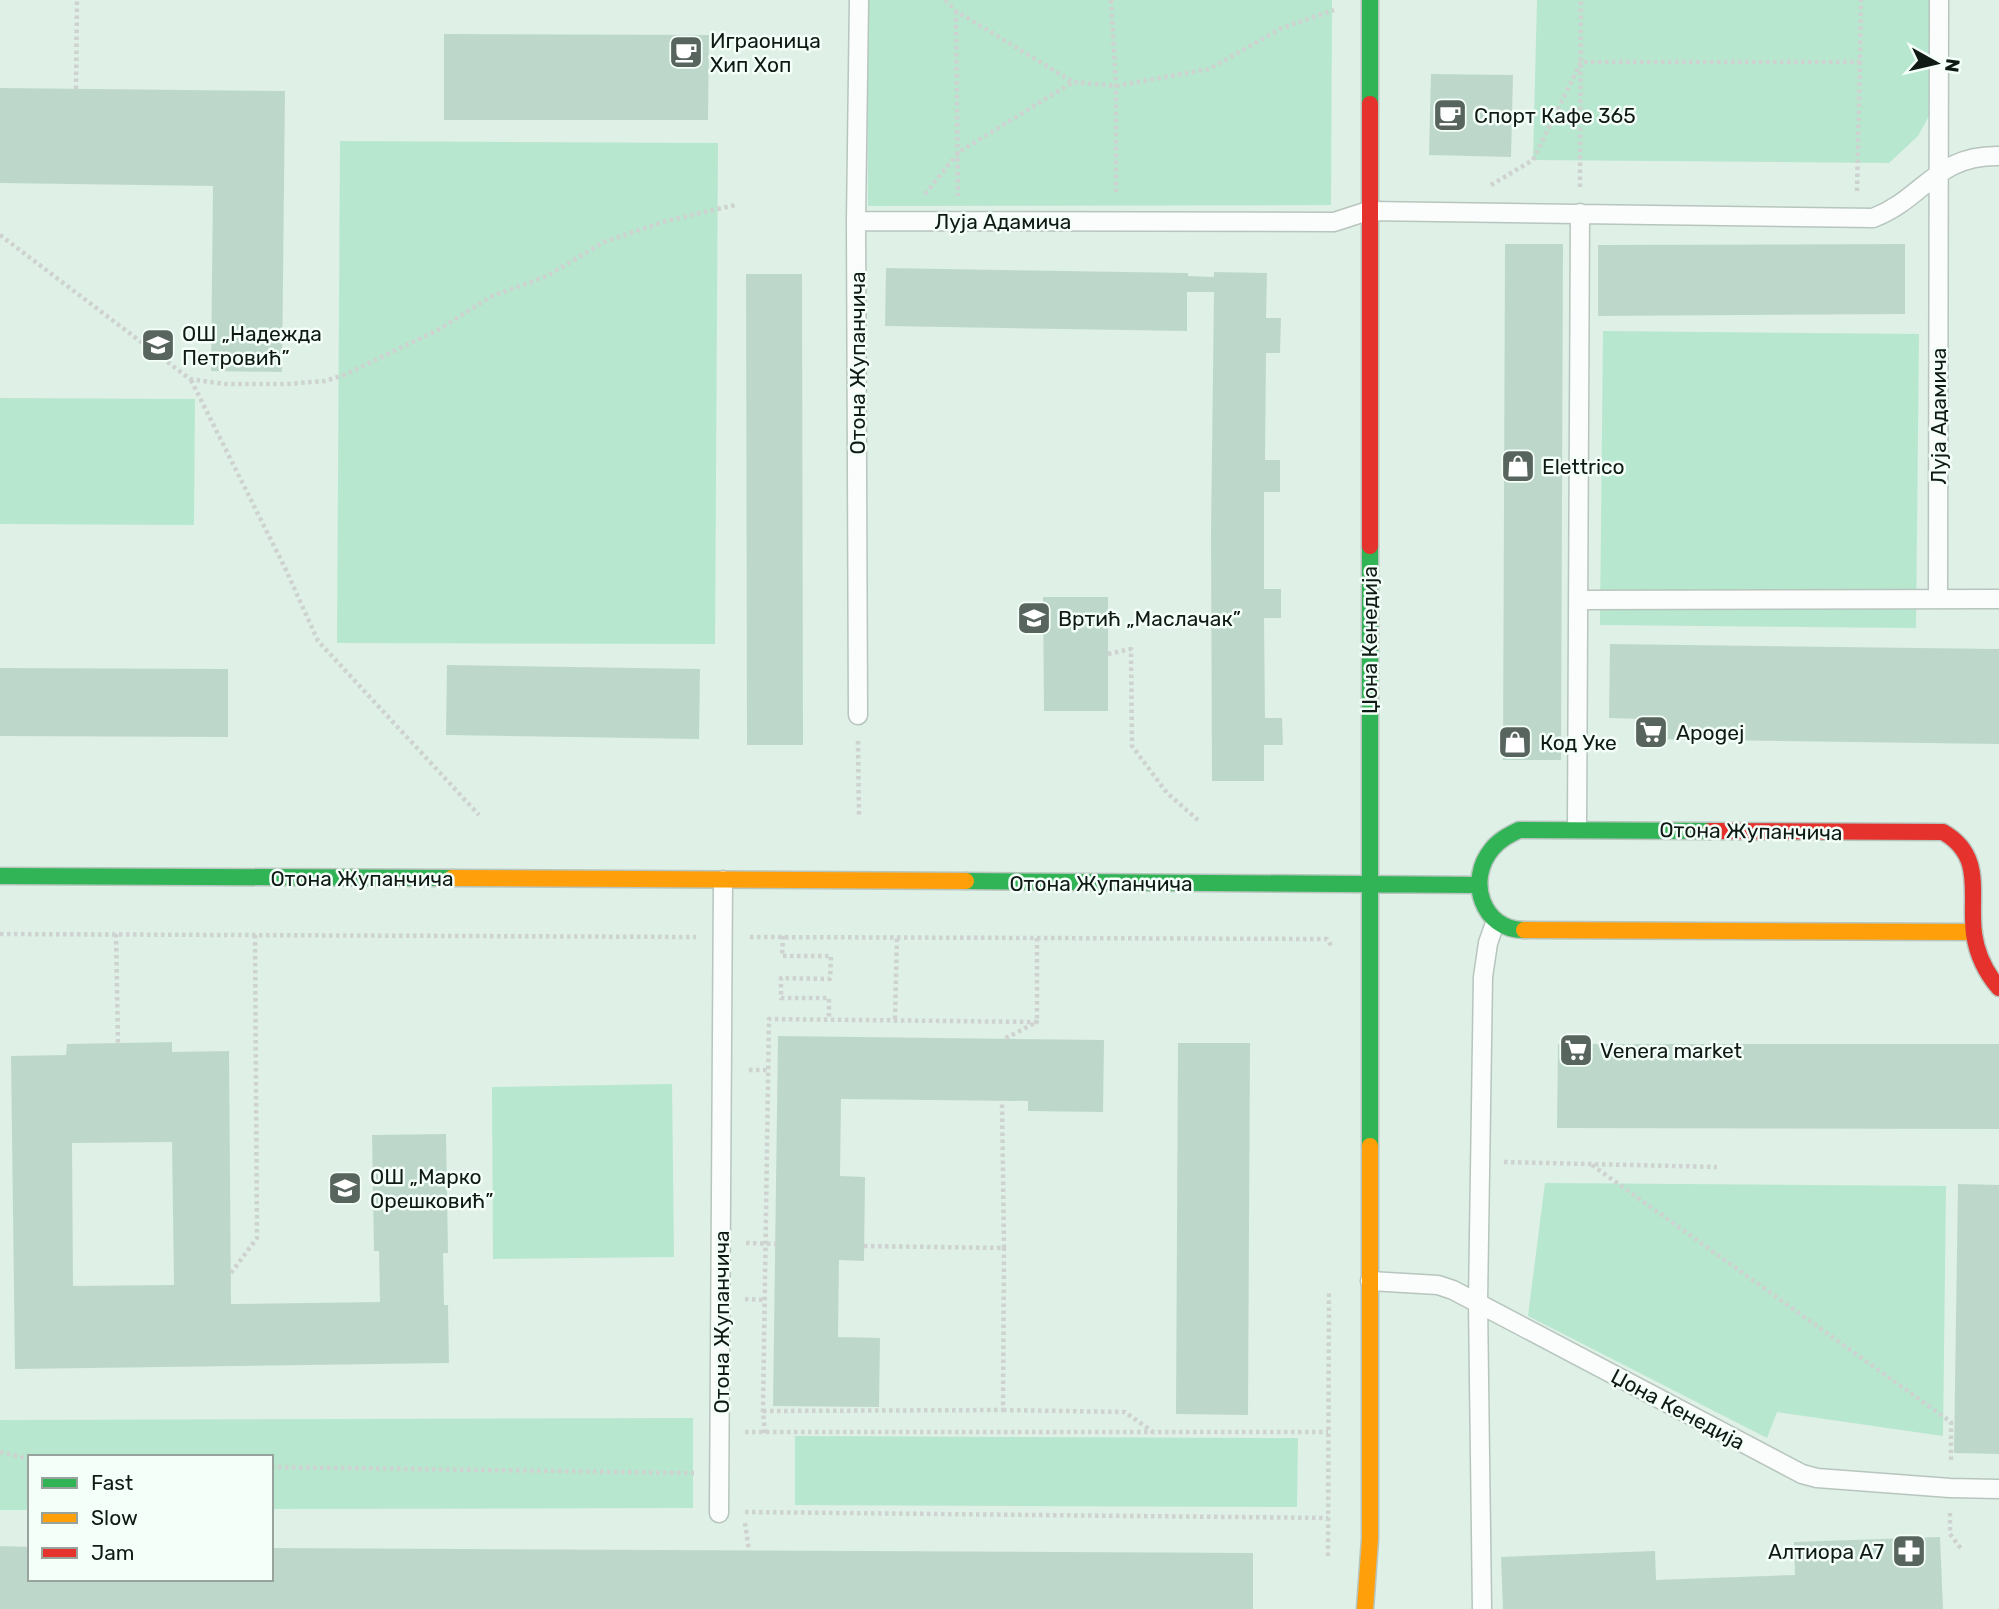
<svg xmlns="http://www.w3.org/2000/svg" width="1999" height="1609" viewBox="0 0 1999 1609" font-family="Rubik,sans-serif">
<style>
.green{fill:#b7e7ce}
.building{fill:#bdd8cb;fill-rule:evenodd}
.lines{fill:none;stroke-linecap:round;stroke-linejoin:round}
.lane-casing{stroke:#b7c5be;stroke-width:21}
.fast-casing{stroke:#b7c5be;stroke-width:19}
.slow-casing{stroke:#b7c5be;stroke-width:19}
.jam-casing{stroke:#b7c5be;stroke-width:19}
.path{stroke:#ced2d0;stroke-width:4.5;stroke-dasharray:3.5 3.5;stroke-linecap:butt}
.lane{stroke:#fafdfb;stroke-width:18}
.fast{stroke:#30b455;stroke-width:16}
.slow{stroke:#ff9f0a;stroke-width:16}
.jam{stroke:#e5322d;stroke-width:16}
.labels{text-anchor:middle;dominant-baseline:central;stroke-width:5;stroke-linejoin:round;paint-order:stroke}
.poi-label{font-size:21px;fill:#101a15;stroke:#f3fff8;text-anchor:start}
.street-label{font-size:21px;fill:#101a15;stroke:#f3fff8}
</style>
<rect width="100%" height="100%" fill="#dff0e7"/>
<path class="green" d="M 867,0 L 1332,0 L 1331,205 L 868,206 Z
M 1537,0 L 1933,0 L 1934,107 L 1918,136 L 1889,163 L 1533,160 Z
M 340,141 L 718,143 L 715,644 L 337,643 Z
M 1603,331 L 1919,334 L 1916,628 L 1600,625 Z
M 0,398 L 195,399 L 194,525 L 0,524 Z
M 672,1084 L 674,1257 L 493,1259 L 492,1087 Z
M 1545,1183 L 1946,1186 L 1943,1436 L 1777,1412 L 1767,1438 L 1528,1316 Z
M 693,1418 L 693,1508 L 271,1509 L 271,1457 L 30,1457 L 30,1510 L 0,1510 L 0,1420 Z
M 795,1436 L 1298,1438 L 1297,1507 L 795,1505 Z"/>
<path class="building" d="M 444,34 L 709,35 L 708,120 L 444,120 Z
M 1431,74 L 1513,75 L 1511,157 L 1429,155 Z
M 0,88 L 285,91 L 282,372 L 211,371 L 213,186 L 0,183 Z
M 1505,244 L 1563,244 L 1561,760 L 1503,760 Z
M 1905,244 L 1905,314 L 1598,316 L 1598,245 Z
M 886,268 L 1188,273 L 1188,276 L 1214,277 L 1214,272 L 1267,273 L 1266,318 L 1281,318 L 1280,353 L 1266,353 L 1265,460 L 1280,460 L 1280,492 L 1264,492 L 1264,589 L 1281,589 L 1281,618 L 1264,618 L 1265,718 L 1282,718 L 1283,745 L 1264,745 L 1264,781 L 1212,781 L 1211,533 L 1214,292 L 1187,292 L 1187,331 L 885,326 Z
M 746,274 L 802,274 L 803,745 L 747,745 Z
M 1043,597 L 1108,597 L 1108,711 L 1044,711 Z
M 1610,644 L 1999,649 L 1999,744 L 1645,739 L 1646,719 L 1609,718 Z
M 447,665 L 700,669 L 699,739 L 446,735 Z
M 0,668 L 228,669 L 228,737 L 0,736 Z
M 778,1036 L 1104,1040 L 1103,1112 L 1028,1111 L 1028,1101 L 841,1099 L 840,1176 L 865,1177 L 864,1261 L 839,1260 L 838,1337 L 880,1338 L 879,1407 L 773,1406 Z
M 172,1042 L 172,1052 L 229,1051 L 231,1304 L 380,1302 L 379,1251 L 374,1251 L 372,1135 L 446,1134 L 448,1253 L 443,1253 L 444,1305 L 448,1305 L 449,1363 L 15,1369 L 11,1056 L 66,1055 L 67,1044 ZM 172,1142 L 174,1285 L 73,1286 L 72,1143 Z
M 1178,1043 L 1250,1043 L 1248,1415 L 1176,1414 Z
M 1558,1044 L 1999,1044 L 1999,1129 L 1557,1128 Z
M 1958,1184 L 1999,1185 L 1999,1454 L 1954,1453 Z
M 1940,1537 L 1943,1609 L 1503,1609 L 1501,1557 L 1655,1551 L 1656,1580 L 1795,1575 L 1794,1542 Z
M 0,1546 L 30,1547 L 30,1579 L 271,1579 L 271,1548 L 1253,1553 L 1253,1609 L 0,1609 Z"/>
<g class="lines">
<g class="lane-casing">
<path id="lane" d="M 856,221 L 1334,222 L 1368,211 L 1873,218 C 1925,198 1935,155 1999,156
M 1938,599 L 1939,0
M 1578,600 L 1999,599
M 858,715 L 856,221 L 859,0
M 1577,829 L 1580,213
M 1370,1281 L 1438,1285 L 1453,1290 L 1802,1474 L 1817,1478 L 1950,1488 L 1999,1489
M 719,1513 L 723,880
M 1482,1609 L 1478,1302 L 1483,977 L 1488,943 L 1495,923"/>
</g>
<g class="fast-casing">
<path id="fast" d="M 1370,0 L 1370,104
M 1370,546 L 1370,1146
M 0,876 L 452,878
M 966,881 L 1478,885
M 1524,930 C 1482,930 1466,880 1492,849 C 1499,840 1509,835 1519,830 L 1710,831"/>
</g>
<g class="slow-casing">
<path id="slow" d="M 452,878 L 966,881
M 1524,930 L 1974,932
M 1365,1609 L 1370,1539 L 1370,1146"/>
</g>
<g class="jam-casing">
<path id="jam" d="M 1370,104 L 1370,546
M 1710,831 L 1943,832 C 1985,856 1969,894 1974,934 C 1977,954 1986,973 1999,988"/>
</g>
<path class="path" d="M 945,0 L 956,11 L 1073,82
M 1111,0 L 1116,86 L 1116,195
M 956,11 L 958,196
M 76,89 L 77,0
M 1491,185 L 1533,160 L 1581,62 L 1860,62 L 1861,0
M 1580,187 L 1581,0
M 1857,191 L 1860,62
M 925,194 L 959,152 L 1073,82 L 1116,86 L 1209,69 L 1282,28 L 1334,10
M 0,235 L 190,379 L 225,384 L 287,384 L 325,381 L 344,375 L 438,330 L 490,297 L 547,276 L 604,242 L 666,221 L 735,205
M 191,380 L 286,570 L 318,641 L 479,815
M 1108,654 L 1131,649 L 1132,746 L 1167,793 L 1198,820
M 858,741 L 859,818
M 0,934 L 696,937
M 116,934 L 118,1043
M 783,936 L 782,956 L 831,956 L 830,979 L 781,978 L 781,998 L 829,998 L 829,1019
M 750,937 L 1327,939 L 1332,947
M 1037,938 L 1037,1022
M 895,1019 L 897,937
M 749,1070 L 769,1070
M 1504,1162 L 1717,1167
M 1592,1165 L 1951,1422 L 1951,1463
M 746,1243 L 776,1244
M 864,1246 L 1004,1248 L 1002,1101
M 231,1273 L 257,1238 L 255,935
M 745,1299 L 765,1300
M 1003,1410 L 1125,1412 L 1153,1432
M 763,1411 L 1003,1410 L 1004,1248
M 745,1432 L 1328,1432
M 765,1433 L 763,1411 L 769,1019 L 1037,1022 L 1004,1039
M 0,1452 L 30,1459
M 271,1467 L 694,1473
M 745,1512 L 1328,1518
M 1950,1513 L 1950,1534 L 1962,1550
M 745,1523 L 749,1550
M 1328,1556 L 1329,1291"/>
<use href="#lane" class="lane"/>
<use href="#fast" class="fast"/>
<use href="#slow" class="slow"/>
<use href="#jam" class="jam"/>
</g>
<defs>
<g id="cafe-square" transform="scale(1.75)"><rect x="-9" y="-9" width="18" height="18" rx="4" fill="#58655e" stroke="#f3fff8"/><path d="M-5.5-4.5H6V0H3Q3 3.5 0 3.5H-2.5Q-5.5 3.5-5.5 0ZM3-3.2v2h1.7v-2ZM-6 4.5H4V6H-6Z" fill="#fff"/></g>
<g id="school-square" transform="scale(1.75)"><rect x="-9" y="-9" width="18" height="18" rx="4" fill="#58655e" stroke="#f3fff8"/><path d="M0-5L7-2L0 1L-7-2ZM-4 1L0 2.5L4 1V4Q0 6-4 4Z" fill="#fff"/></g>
<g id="shop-square" transform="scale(1.75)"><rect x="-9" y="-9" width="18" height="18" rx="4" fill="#58655e" stroke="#f3fff8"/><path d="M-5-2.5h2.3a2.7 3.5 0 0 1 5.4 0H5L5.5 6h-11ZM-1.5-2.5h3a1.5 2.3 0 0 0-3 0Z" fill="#fff"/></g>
<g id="supermarket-square" transform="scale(1.75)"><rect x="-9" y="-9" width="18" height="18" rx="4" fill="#58655e" stroke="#f3fff8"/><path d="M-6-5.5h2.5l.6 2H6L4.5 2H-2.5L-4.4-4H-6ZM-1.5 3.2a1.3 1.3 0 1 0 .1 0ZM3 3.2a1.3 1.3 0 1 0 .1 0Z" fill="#fff"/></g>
<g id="pharmacy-square" transform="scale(1.75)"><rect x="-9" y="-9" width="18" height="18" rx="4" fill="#58655e" stroke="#f3fff8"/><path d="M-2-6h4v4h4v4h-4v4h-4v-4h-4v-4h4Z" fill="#fff"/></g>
</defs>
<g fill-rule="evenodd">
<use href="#cafe-square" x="686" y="52"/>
<use href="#cafe-square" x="1450" y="115"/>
<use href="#school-square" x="158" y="345"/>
<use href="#shop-square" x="1518" y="466"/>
<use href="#school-square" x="1034" y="618"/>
<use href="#supermarket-square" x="1651" y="732"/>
<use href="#shop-square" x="1515" y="742"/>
<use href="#supermarket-square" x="1576" y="1050"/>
<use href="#school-square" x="345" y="1188"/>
<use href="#pharmacy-square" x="1909" y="1551"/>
</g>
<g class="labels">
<g class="poi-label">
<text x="710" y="40">Играоница<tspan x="710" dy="24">Хип Хоп</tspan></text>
<text x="1474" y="115">Спорт Кафе 365</text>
<text x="182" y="333">ОШ „Надежда<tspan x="182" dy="24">Петровић”</tspan></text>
<text x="1542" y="466">Elettrico</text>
<text x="1058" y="618">Вртић „Маслачак”</text>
<text x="1676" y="732">Apogej</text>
<text x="1540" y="742">Код Уке</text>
<text x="1600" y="1050">Venera market</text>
<text x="370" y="1176">ОШ „Марко<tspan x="370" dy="24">Орешковић”</tspan></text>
<text x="1884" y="1551" text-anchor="end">Алтиора А7</text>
</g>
<g class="street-label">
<text x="1003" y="221">Луја Адамича</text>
<text transform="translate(857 363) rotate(-90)">Отона Жупанчича</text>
<text transform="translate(1938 416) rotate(-90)">Луја Адамича</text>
<text transform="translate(1369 640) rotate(-90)">Џона Кенедија</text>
<text transform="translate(1751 831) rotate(1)">Отона Жупанчича</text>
<text x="362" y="878">Отона Жупанчича</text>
<text x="1101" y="883">Отона Жупанчича</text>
<text transform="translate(721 1322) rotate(-90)">Отона Жупанчича</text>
<text transform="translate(1678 1409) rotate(28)">Џона Кенедија</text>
</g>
</g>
<rect x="28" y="1455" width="245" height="126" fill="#f3fff8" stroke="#98a39d" stroke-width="2"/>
<rect x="42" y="1478" width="35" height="10" fill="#30b455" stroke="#98a39d" stroke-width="2"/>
<text x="91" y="1490" font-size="21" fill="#101a15">Fast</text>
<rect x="42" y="1513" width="35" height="10" fill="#ff9f0a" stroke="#98a39d" stroke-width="2"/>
<text x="91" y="1525" font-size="21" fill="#101a15">Slow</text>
<rect x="42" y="1548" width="35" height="10" fill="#e5322d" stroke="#98a39d" stroke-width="2"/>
<text x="91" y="1560" font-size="21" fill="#101a15">Jam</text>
<g transform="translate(1936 63) rotate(98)" stroke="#f3fff8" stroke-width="5" paint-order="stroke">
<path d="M0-5L12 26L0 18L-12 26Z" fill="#101a15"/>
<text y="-10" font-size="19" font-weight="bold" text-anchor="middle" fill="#101a15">N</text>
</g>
</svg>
